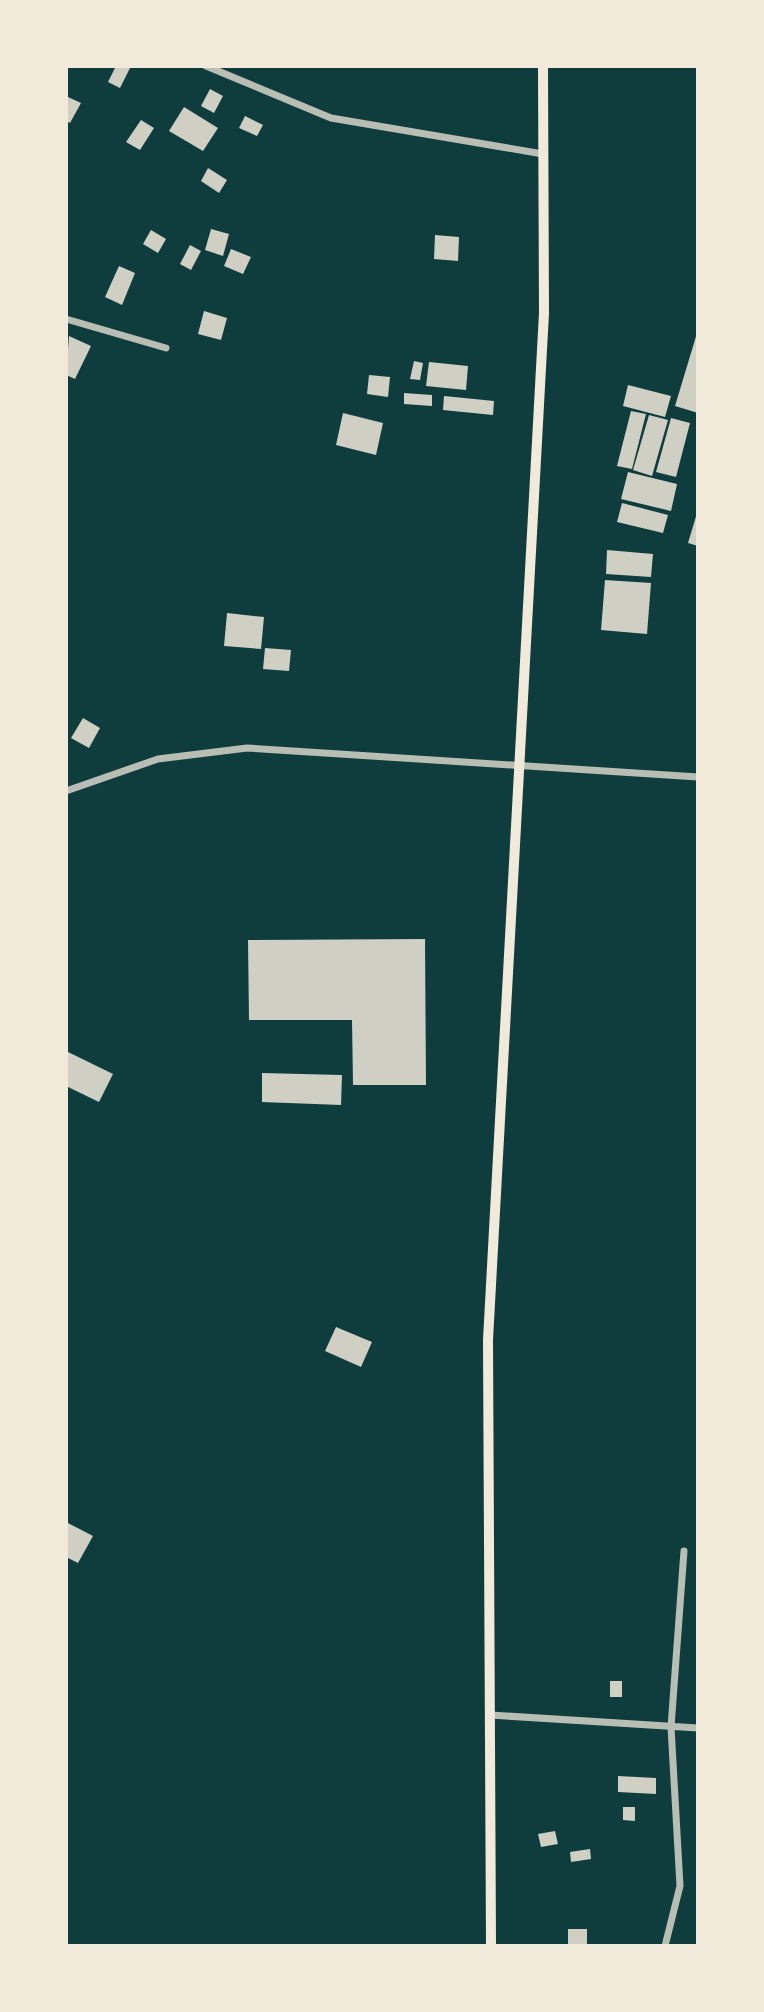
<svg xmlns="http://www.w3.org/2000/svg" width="764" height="2012" viewBox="0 0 764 2012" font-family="Figtree,sans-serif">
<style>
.building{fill:#cfcfc3}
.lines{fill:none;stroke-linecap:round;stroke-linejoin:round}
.minor{stroke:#b8beb3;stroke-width:7}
.secondary{stroke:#f1e9da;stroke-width:10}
</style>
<rect width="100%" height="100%" fill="#0f3d3e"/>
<path class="building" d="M 116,66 L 131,66 L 120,88 L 108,82 Z
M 210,89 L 223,96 L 214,113 L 201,106 Z
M 68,97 L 81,103 L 70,123 L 66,121 Z
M 184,107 L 218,128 L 203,151 L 169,131 Z
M 245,116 L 263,125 L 257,136 L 239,128 Z
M 141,120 L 154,128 L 140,150 L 126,142 Z
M 208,168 L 227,180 L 219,193 L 201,181 Z
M 211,229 L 229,234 L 223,256 L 205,250 Z
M 151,230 L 166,239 L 158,253 L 143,244 Z
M 435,235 L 459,237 L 458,261 L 434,259 Z
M 190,245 L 201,251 L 191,270 L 180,264 Z
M 231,249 L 251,257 L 243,274 L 224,266 Z
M 119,266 L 135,273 L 122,305 L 105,297 Z
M 204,311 L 227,318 L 221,340 L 198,334 Z
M 697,333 L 698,333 L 698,413 L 675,406 Z
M 69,336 L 91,346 L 75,379 L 66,375 Z
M 414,361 L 423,363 L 420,380 L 410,379 Z
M 429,362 L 468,366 L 466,390 L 426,386 Z
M 369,375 L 390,377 L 388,397 L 367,394 Z
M 628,385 L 671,396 L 665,417 L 623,406 Z
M 404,393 L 432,395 L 432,406 L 404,404 Z
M 444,396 L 494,401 L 493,415 L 443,410 Z
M 631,411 L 646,414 L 632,469 L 617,466 Z
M 343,413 L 383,423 L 376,455 L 336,445 Z
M 649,415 L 668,420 L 652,476 L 633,470 Z
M 671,418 L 690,423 L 676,477 L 656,472 Z
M 628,472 L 677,484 L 671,511 L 621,499 Z
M 622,503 L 668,515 L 663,533 L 617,522 Z
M 697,513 L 698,513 L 698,546 L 688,543 Z
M 607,550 L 653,554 L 651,577 L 606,574 Z
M 605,580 L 651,583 L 647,634 L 601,630 Z
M 227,613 L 264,617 L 261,649 L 224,646 Z
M 265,648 L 291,650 L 289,671 L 263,669 Z
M 83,718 L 100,728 L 89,748 L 71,738 Z
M 425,939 L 426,1085 L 353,1085 L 352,1020 L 249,1020 L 248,940 Z
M 66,1051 L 113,1074 L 99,1102 L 66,1086 Z
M 262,1073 L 342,1075 L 341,1105 L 262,1102 Z
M 336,1327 L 372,1342 L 361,1367 L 325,1351 Z
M 66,1522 L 93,1536 L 78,1563 L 66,1557 Z
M 610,1681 L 622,1681 L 622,1697 L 610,1697 Z
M 618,1776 L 656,1778 L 656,1794 L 618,1792 Z
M 623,1807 L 635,1807 L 635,1821 L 623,1820 Z
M 555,1831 L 558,1844 L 541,1847 L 538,1834 Z
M 590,1849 L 591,1859 L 571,1862 L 570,1852 Z
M 568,1929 L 587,1929 L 587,1945 L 568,1944 Z"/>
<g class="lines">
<path class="minor" d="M 206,66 L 331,118 L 543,154
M 66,319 L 166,348
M 66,791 L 158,759 L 247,748 L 698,777
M 490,1715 L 698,1728
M 665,1946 L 680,1886 L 671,1727 L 684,1551"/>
<path class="secondary" d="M 491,1946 L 488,1340 L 544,313 L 543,66"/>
</g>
<rect width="764" height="2012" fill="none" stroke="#f1e9da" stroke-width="136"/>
</svg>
